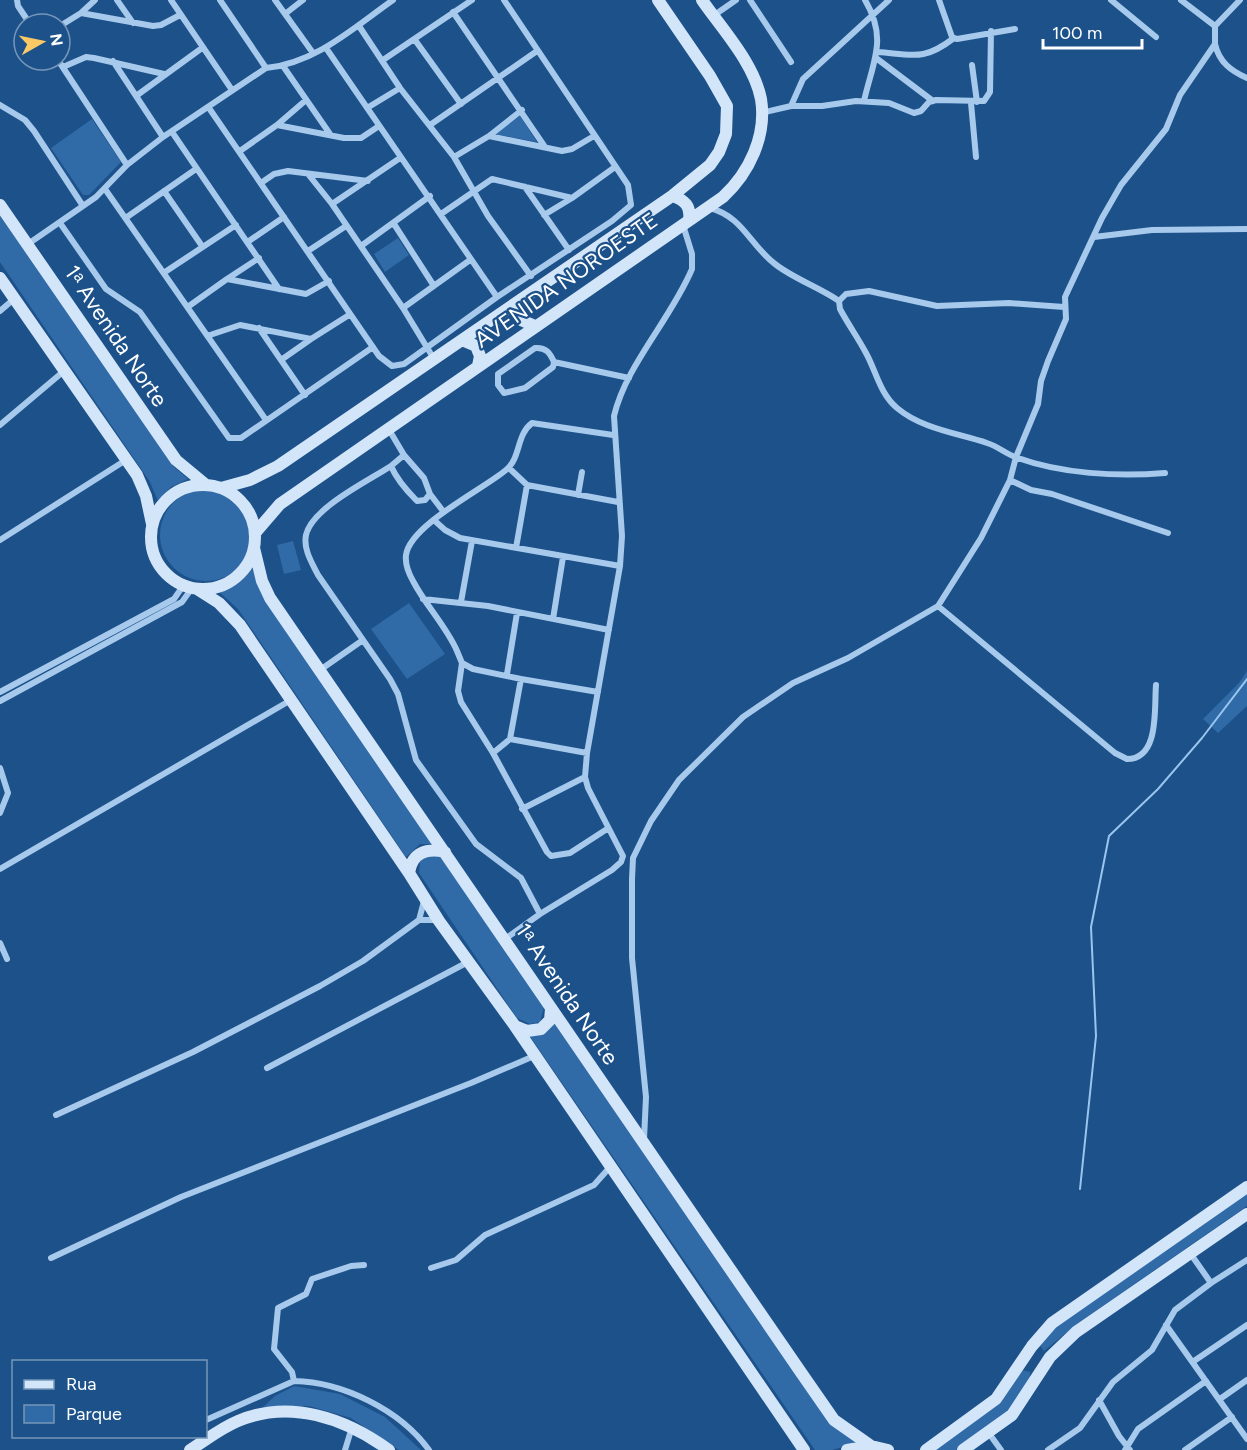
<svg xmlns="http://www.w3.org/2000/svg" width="1247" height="1450" viewBox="0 0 1247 1450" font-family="Figtree,sans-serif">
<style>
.green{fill:#306ba8}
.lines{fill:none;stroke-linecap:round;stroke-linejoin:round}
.stream{stroke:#9ac5ee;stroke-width:2}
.street{stroke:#a7c9ec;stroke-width:6}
.secondary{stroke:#d3e5f9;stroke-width:12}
.labels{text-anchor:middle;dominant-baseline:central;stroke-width:4.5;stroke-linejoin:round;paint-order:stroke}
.street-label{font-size:22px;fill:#fff;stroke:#1c518a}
</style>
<rect width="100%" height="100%" fill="#1c518a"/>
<path class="green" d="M 520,116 L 537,142 L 495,134 Z
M 92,119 L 121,162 L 89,195 L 83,195 L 51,148 Z
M 0,212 L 174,467 L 188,479 L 171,487 L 158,501 L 150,482 L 0,262 Z
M 398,238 L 409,255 L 385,272 L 374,254 Z
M160 535a46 46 0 1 1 92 0a46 46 0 1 1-92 0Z
M 293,541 L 301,570 L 284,574 L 277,545 Z
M 252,568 L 264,595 L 433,844 L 420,844 L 406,857 L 238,609 L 217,590 L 241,580 Z
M 409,603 L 445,654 L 407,679 L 371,629 Z
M 1247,671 L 1247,706 L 1218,733 L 1203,719 L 1239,683 Z
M 426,854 L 444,857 L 545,1004 L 540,1022 L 530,1024 L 517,1018 L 419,873 L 420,861 Z
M 555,1022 L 856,1443 L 832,1450 L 815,1450 L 527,1032 Z
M 1247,1187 L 1247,1206 L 1078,1323 L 1044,1351 L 1038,1343 L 1058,1320 Z
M 1022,1370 L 1030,1372 L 1030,1379 L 1010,1410 L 956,1450 L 932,1450 Z
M 294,1386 L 340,1394 L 385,1417 L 421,1450 L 399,1450 L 351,1418 L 309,1406 L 262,1408 L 275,1396 Z"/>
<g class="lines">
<path class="stream" d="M 1080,1189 L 1096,1036 L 1091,927 L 1109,836 L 1158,789 L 1202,738 L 1247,679"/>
<path class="street" d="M 17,0 L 18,6 L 30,24
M 117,0 L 133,23
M 171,0 L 232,90
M 220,0 L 266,68
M 275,0 L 313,53
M 750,0 L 791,62
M 939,0 L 952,37 L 957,39 L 1015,29
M 1111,0 L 1156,37
M 1181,0 L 1215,26
M 453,12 L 545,147
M 81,13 L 95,0
M 285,14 L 303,0
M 713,16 L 736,0
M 60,26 L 81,13 L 153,26 L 161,25 L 180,15
M 359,26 L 400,88 L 454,157 L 488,216 L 531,276
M 415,40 L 461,104
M 1215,44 C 1219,62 1231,71 1247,78
M 326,48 L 497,297
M 878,52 C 914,55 924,61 954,38
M 876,58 L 933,101
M 58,60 L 127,165
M 383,60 L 472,0
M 113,61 L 163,137
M 972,65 L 977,102
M 283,66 L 330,134
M 63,67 L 86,57 L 94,58 L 164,74
M 136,96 L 202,48
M 864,101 C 873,61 888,39 865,0
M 971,103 L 976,157
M 0,105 L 25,120 L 34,131 L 83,206
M 791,106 L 803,79 L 889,0
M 209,108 L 379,356 L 392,366 L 404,364 L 497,297 L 612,221 L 631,205 L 628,185 L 504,0
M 367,108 L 400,88
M 761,113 L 791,106 L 822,106 L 856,101 L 889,103 L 914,113 L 921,111 L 929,102 L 936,100 L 984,101 L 990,92 L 991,31
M 277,125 L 306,100
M 430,125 L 537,51
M 172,132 L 279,289
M 489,136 L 522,110
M 240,151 L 277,125 L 344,138 L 361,138 L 379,126
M 454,157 L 489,136 L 562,151 L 572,149 L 594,136
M 308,174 L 332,204 L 403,308 L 434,359
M 261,183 L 274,174 L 288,171 L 368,181
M 525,187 L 569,250
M 105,189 L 266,420
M 164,191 L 202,246
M 332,204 L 400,158
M 710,208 C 743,217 749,244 775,264 C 794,279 819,287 839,301 L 840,309 C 848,324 858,338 866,353 C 876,371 880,394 897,408 C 922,429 957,433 987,443 C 997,446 1005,453 1015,457 C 1061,474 1118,477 1165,473
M 441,214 L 492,179 L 572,198 L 615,167
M 544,215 L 572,198
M 127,217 L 196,169
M 60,223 L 106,289 L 140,312 L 229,438 L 241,438 L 373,347
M 394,224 L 434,286
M 1094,237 L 1152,230 L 1247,229
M 249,241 L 284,217
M 28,244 L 96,197 L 127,165 L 163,137 L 266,68 C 316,63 353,28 393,0
M 361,246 L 430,196
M 308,251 L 346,226
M 165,272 L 236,225
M 227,279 L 259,258
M 839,301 L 846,294 L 869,291 L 937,306 L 1009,303 L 1064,307
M 189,306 L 227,279 L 306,294 L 329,281
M 403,308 L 470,260
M 0,311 L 14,299
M 259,328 L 305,395
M 210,335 L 240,325 L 311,339 L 349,315
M 535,348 C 546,347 550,353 554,362 L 553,367 L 525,388 L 504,393 L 498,385 L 498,374 Z
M 281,360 L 311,339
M 554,362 L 629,378
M 0,425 L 64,371
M 388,428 L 404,455
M 404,455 L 424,478 L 430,494 L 425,500 L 417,501 C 408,492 396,478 391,466 Z
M 391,466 C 368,481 312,508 306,535 C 303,549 312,563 318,575 L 390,679 L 398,694 L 416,760 L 476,844 L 521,878 L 540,914
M 509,468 L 527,485 L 618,502
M 1010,480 L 1031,490 L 1052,494 L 1168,533
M 430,494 L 443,511
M 578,495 L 582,472
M 435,521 L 445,530 L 460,538 L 620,566
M 0,540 L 126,460
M 516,548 L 527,485
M 423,599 L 488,606 L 609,630
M 461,602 L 472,541
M 938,606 L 1115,753 L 1127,759 C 1160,759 1154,707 1156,685
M 553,619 L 563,557
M 462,663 L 473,669 L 521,679 L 598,692
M 320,670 L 363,640
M 507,674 L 517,613
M 0,692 L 174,599 L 183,586
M 0,701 L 182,602 L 192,588
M 510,739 L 521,679
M 493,753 L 510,739 L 587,753
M 0,768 L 8,793 L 0,813
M 522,809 L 585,777
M 607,829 L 570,853 L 551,856 L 547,852 L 493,753 L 461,702 L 458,691 L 462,663 L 457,651 C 446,626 426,606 413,581 C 409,574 405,563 406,555 C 410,525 482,490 506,470 C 521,458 516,435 532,423 L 613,435
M 0,869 L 291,700
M 419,920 L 424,901
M 505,939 L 540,914 L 612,870 L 621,862 L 623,856 L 588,788 L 585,777 L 587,753 L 620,566 L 622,536 L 614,416 C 626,365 671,319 692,269 L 692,254 L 683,225
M 0,943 L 7,959
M 267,1068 L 468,962
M 56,1115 L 193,1052 L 320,986 L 363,961 L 419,920 L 438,920
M 644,1139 L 646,1097 L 632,958 L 632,879 L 633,858 L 651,821 L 679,780 L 743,717 L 793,683 L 848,658 L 938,606 L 981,538 L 1010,480 L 1016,457 L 1038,404 L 1041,381 L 1048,361 L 1066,319 L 1065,297 L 1102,218 L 1121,185 L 1166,129 L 1180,95 L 1215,44 L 1215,26 L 1240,0
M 1190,1253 L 1211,1283
M 51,1258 L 181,1197 L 471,1083 L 534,1056
M 431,1268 L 456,1260 L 485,1235 L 594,1185 L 610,1167
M 1166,1325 L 1247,1439
M 1194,1361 L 1247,1325
M 294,1381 L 292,1372 L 274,1349 L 278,1308 L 306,1294 L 312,1279 L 351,1266 L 364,1265
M 1220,1399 L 1247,1380
M 1099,1400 L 1119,1436 L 1130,1450
M 206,1420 L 294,1381 C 343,1382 400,1410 429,1450
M 988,1432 L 1001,1450
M 345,1450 L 352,1427
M 1048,1450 L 1080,1428 L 1113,1382 L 1152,1350 L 1175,1310 L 1211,1283 L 1247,1260
M 1125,1450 L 1138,1429 L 1206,1381
M 1185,1450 L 1232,1417"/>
<path class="secondary" d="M 672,196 C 685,200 691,206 689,220
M 0,205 L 176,460 L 205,484
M 0,278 L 137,475 L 146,496 L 152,524
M 522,300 L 518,310 L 521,320 L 535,326
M 462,340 L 476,346 L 480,356 L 478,366
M151 537a52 52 0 1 1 104 0a52 52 0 1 1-104 0Z
M 221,488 L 250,480 L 278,466 L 672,196 L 710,165 L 719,152 L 726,134 L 727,106 L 710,76 L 658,0
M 255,533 L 280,504 L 723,197 C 749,173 767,136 761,99 C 754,63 722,29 702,0
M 254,548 L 262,581 L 270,598 L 800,1371 L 834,1420 L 871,1446
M 197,589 L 219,603 L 240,625 L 409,873 L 439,921 L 515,1026 L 804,1450
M 409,873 C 412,852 427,848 445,852
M 515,1026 L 527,1031 L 541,1029 L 550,1020 L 551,1009
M 190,1450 C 206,1440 221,1428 238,1421 C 290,1399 345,1418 389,1450
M 847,1450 L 871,1446 L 888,1450
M 926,1450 L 996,1399 L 1032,1346 L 1052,1323 L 1247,1187
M 963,1450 L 1012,1415 L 1050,1357 L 1076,1332 L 1247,1214"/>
</g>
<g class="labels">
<g class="street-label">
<text transform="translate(566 280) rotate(-35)">AVENIDA NOROESTE</text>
<text transform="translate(116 336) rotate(56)">1ᵃ Avenida Norte</text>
<text transform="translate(567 994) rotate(56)">1ᵃ Avenida Norte</text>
</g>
</g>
<rect x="12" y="1360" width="195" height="78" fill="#1c518a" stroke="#7797b9" stroke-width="1.5"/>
<rect x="24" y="1380" width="30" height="9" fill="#d3e5f9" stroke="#7797b9" stroke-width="1.5"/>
<text x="66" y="1390" font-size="18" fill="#ffffff">Rua</text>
<rect x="24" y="1405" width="30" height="18" fill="#306ba8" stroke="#7797b9" stroke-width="1.5"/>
<text x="66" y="1420" font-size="18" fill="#ffffff">Parque</text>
<g transform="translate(42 42) rotate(81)"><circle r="28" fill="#1c518a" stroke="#7797b9" stroke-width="1.5"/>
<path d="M0-4.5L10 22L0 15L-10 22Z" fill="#fcca65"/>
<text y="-9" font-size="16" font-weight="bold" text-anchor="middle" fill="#ffffff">N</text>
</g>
<path d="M1043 39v9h99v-9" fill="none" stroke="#ffffff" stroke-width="3"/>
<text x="1052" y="39" font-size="18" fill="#ffffff" stroke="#1c518a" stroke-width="4.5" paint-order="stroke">100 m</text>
</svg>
